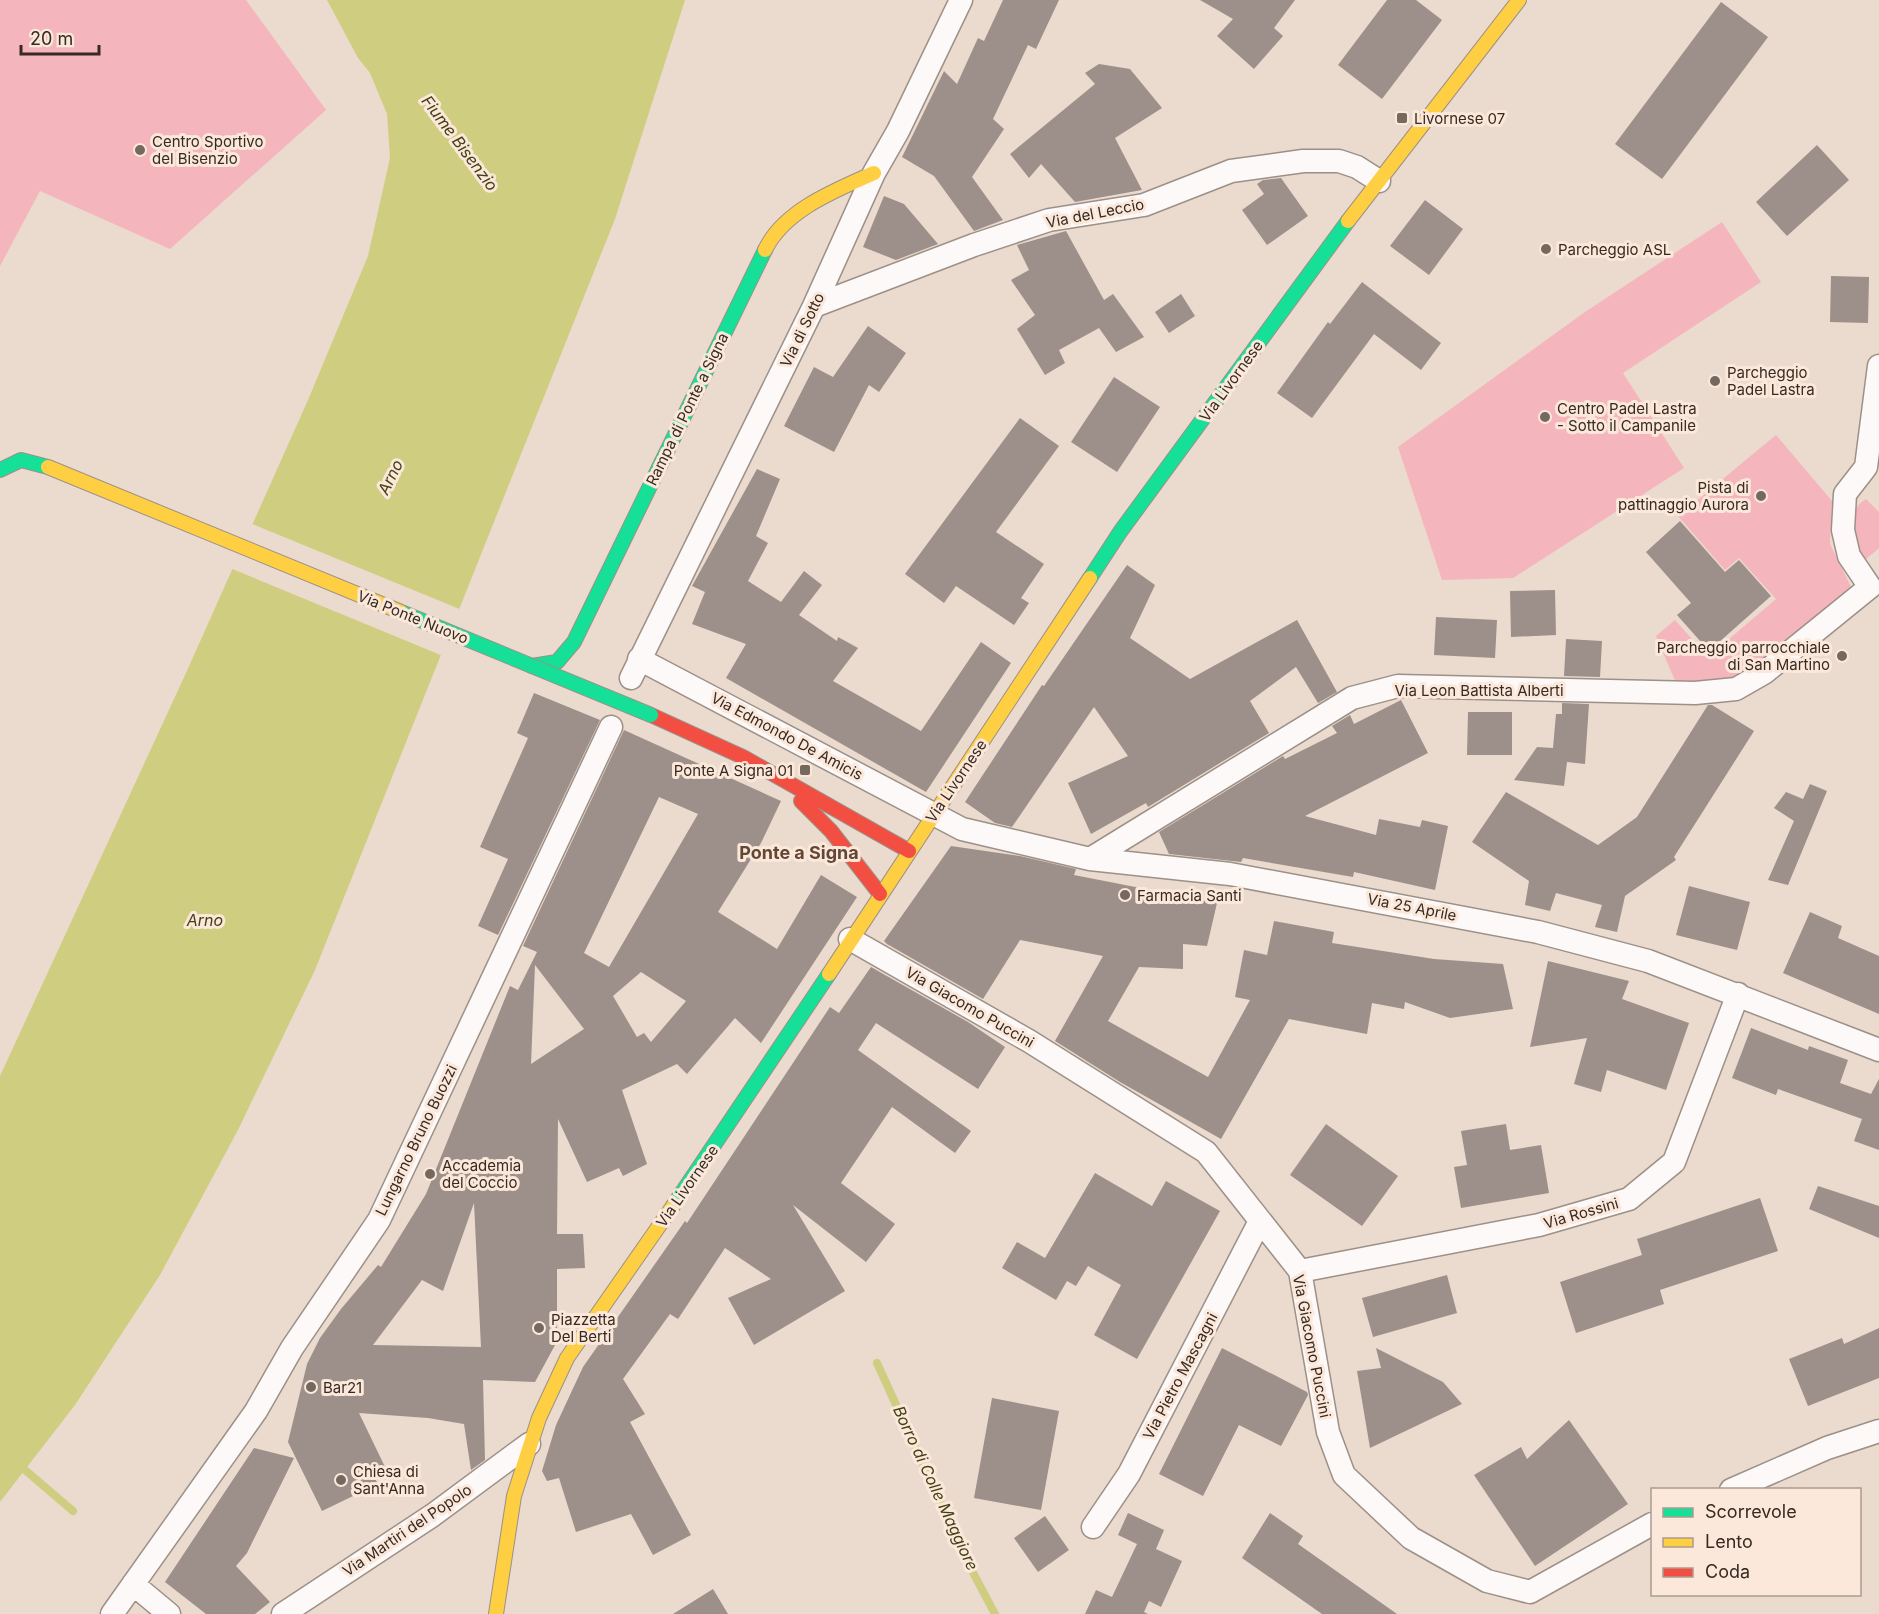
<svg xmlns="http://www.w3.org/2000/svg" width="1879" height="1614" viewBox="0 0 1879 1614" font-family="Inter,sans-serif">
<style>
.green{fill:#f5b5bd}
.water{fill:#cfcd80}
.pier{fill:#ebdace}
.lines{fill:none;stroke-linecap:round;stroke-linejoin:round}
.stream{stroke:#cfcd80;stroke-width:8}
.building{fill:#9d8f89;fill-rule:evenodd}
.street-casing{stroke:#9c9087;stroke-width:25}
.fast-casing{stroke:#9c9087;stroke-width:16}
.slow-casing{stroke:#9c9087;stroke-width:16}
.jam-casing{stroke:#9c9087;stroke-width:16}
.street{stroke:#fcf9f8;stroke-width:22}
.fast{stroke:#16e098;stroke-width:14}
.slow{stroke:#ffcf43;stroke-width:14}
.jam{stroke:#f24e42;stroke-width:14}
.fast-bridge-casing{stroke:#9c9087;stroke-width:16;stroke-linecap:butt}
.slow-bridge-casing{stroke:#9c9087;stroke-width:16;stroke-linecap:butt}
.fast-bridge{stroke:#16e098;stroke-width:14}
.slow-bridge{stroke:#ffcf43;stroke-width:14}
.poi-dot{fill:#75685e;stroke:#fbe8da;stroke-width:2}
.labels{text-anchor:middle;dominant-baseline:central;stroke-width:6;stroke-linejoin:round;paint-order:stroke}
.poi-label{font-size:15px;fill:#362a22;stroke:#fbe8da;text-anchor:start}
.street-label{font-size:15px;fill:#362a22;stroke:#fbe8da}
.water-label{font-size:16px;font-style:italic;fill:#414216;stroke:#fbe8da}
.quarter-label{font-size:18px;font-weight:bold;fill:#614734;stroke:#fbe8da}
</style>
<rect width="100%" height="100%" fill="#ebdace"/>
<path class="green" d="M 0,0 L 246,0 L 326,110 L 170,249 L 40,191 L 0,266 Z
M 1722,222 L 1761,282 L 1623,373 L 1684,468 L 1513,578 L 1442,580 L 1398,447 L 1585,312 Z
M 1776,435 L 1832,501 L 1830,544 L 1851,587 L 1750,670 L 1730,682 L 1676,683 L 1656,636 L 1675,620 L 1708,657 L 1776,599 L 1739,558 L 1725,570 L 1678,516 Z
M 1866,499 L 1879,512 L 1879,548 L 1864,561 C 1851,543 1844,512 1866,499 Z"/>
<path class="water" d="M 327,0 L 685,0 L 615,219 L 315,970 L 238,1130 L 160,1275 L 75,1405 L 0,1502 L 0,1076 L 186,673 L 308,400 L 368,256 L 390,158 L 387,114 L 370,73 L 358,58 Z"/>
<path class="pier" d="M 250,523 L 462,610 L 443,656 L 230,568 Z"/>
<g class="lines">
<path class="stream" d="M 877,1363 L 969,1565 L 995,1614
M 25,1470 L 73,1511"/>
</g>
<path class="building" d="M 1003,0 L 1059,0 L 1036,49 L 1028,45 L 993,119 L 1004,129 L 972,177 L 1003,220 L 974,231 L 934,176 L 902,157 L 944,71 L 957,84 L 978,38 L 984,41 Z
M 1200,0 L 1295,0 L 1274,28 L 1283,36 L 1254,69 L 1217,36 L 1233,19 Z
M 1387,0 L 1416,0 L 1442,20 L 1382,99 L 1338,65 Z
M 1721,2 L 1768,37 L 1662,179 L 1615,144 Z
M 1099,64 L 1130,69 L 1162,108 L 1115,138 L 1142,190 L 1075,202 L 1041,164 L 1029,178 L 1010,154 L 1095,84 L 1085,73 Z
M 1817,145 L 1849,180 L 1787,236 L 1756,202 Z
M 1281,178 L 1308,216 L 1267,245 L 1242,210 L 1264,194 L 1257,184 L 1263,180 Z
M 884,196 L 904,204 L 938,244 L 896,260 L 863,247 Z
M 1425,200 L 1463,229 L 1429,275 L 1390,246 Z
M 1066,231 L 1104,300 L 1113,294 L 1144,337 L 1116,352 L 1099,328 L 1059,350 L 1065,363 L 1045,375 L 1017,329 L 1035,315 L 1011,280 L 1029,270 L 1017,245 Z
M 1831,276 L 1869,277 L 1868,323 L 1830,322 Z
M 1362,282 L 1441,343 L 1421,370 L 1374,334 L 1312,418 L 1277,393 L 1328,322 L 1330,324 Z
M 1181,294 L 1195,316 L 1169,333 L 1155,312 Z
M 868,326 L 906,353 L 879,392 L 869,385 L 834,452 L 784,426 L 814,367 L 833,377 Z
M 1114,377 L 1160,407 L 1117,472 L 1071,442 Z
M 1020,418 L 1059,446 L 996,532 L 1044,564 L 1021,598 L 1029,603 L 1014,625 L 956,586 L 944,603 L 905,574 Z
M 757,469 L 780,479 L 756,536 L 768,543 L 748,581 L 781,602 L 804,571 L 822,585 L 799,615 L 837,641 L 838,637 L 858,648 L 833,681 L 921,731 L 981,642 L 1011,663 L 926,792 L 726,678 L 746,644 L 692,624 L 705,592 L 692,586 Z
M 1680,521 L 1725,572 L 1739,560 L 1771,596 L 1709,651 L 1677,615 L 1691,603 L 1646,552 Z
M 1127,565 L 1155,585 L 1130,638 L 1190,679 L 1297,620 L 1337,692 L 1318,703 L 1296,667 L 1250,701 L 1269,733 L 1148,807 L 1146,803 L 1091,834 L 1068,783 L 1128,756 L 1094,707 L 1012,827 L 995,823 L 965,802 L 1042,685 L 1044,686 Z
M 1555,590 L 1556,635 L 1511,637 L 1510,591 Z
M 1436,617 L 1497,620 L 1495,658 L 1434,655 Z
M 1566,639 L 1602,641 L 1600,677 L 1564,676 Z
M 534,693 L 600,720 L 498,935 L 478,926 L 508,859 L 480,847 L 528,738 L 517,733 Z
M 1401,700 L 1428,753 L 1305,816 L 1376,835 L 1379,819 L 1420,827 L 1422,820 L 1448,826 L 1435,890 L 1354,872 L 1353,877 L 1243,858 L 1241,862 L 1169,854 L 1159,832 L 1283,756 L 1285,759 L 1337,733 L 1332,726 L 1350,715 L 1354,724 Z
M 1562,703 L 1589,704 L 1585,764 L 1567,762 L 1564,786 L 1514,780 L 1537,747 L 1553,748 L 1556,714 L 1562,714 Z
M 1708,705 L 1712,705 L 1754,731 L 1674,857 L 1676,860 L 1625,896 L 1617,932 L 1595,927 L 1602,905 L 1556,893 L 1550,911 L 1525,905 L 1529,881 L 1472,842 L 1506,792 L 1598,845 L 1637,817 Z
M 1468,712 L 1512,712 L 1512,755 L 1467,755 Z
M 624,730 L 781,801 L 761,843 L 718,912 L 777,949 L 821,875 L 857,897 L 761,1043 L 735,1018 L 687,1074 L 677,1064 L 622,1090 L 647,1164 L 623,1176 L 619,1168 L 587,1182 L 558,1119 L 557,1234 L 583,1234 L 585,1268 L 557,1269 L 557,1334 L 561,1334 L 535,1382 L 483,1380 L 485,1460 L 471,1470 L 464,1424 L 428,1418 L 359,1413 L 386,1469 L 373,1475 L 378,1484 L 322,1511 L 288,1442 L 307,1364 L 320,1338 L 341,1309 L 378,1265 L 381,1267 L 426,1194 L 510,986 L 518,990 L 537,952 L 523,946 ZM 659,797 L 698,814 L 609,967 L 584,953 ZM 535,965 L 584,1029 L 531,1064 ZM 641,972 L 686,1001 L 651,1042 L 644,1033 L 637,1037 L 613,996 ZM 474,1203 L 481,1347 L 373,1345 L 422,1280 L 443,1291 Z
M 1810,784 L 1827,791 L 1788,885 L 1768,880 L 1794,821 L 1774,808 L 1786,792 L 1803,799 Z
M 951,846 L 1020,856 L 1076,869 L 1074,875 L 1217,903 L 1207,946 L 1183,944 L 1183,969 L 1139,967 L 1108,1021 L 1208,1077 L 1250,1000 L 1235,997 L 1244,950 L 1267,955 L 1274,921 L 1334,932 L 1332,943 L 1434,959 L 1503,964 L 1513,1009 L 1450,1018 L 1405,1002 L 1404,1009 L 1372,1003 L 1367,1034 L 1289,1019 L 1221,1139 L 1120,1082 L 1055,1041 L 1103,956 L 1020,940 L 983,999 L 887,944 L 884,941 Z
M 1689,886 L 1750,902 L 1737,950 L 1676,935 Z
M 1810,912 L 1842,926 L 1838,938 L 1879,956 L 1879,1014 L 1783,973 Z
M 1548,961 L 1629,981 L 1622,999 L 1689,1023 L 1666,1090 L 1607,1070 L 1601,1092 L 1574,1084 L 1587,1038 L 1530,1047 Z
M 871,967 L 968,1022 L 1005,1047 L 978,1089 L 876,1023 L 858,1050 L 971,1131 L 955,1153 L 892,1107 L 841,1183 L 895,1224 L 866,1262 L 793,1205 L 845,1291 L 754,1345 L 728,1298 L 771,1279 L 725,1248 L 678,1319 L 670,1314 L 623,1379 L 645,1414 L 630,1422 L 691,1535 L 653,1555 L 631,1514 L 576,1532 L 559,1478 L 547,1481 L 542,1471 L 556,1425 L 583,1367 L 685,1221 L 687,1223 L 830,1007 L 839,1013 Z
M 1751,1028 L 1808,1050 L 1809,1046 L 1848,1060 L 1840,1083 L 1871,1094 L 1879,1079 L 1879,1150 L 1854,1141 L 1862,1119 L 1778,1089 L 1776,1095 L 1732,1078 Z
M 1326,1124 L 1398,1176 L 1362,1226 L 1290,1175 Z
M 1506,1124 L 1510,1150 L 1541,1145 L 1549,1193 L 1461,1208 L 1454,1167 L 1467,1165 L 1461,1131 Z
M 1095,1173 L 1152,1206 L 1166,1181 L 1220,1211 L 1137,1359 L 1094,1335 L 1121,1285 L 1088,1266 L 1076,1286 L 1067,1281 L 1056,1300 L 1002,1268 L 1017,1242 L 1045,1258 Z
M 1818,1186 L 1879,1206 L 1879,1238 L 1809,1209 Z
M 1760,1198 L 1778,1251 L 1660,1290 L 1664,1304 L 1576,1333 L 1560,1282 L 1642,1255 L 1637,1239 Z
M 1447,1275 L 1457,1313 L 1373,1337 L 1362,1298 Z
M 1879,1328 L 1879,1378 L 1808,1406 L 1789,1359 L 1842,1338 L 1844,1344 Z
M 1222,1348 L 1307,1392 L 1308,1395 L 1281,1446 L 1239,1425 L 1203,1496 L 1159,1474 Z
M 1376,1348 L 1443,1382 L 1462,1404 L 1370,1448 L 1357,1371 L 1381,1368 Z
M 992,1398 L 1059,1411 L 1041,1510 L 974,1498 Z
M 1569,1420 L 1628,1504 L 1535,1566 L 1474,1475 L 1521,1447 L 1527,1459 Z
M 254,1448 L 294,1458 L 247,1553 L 236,1566 L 270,1602 L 255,1614 L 206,1614 L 165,1582 Z
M 1128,1513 L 1164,1530 L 1156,1549 L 1182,1561 L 1161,1607 L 1149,1601 L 1144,1612 L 1148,1614 L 1085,1614 L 1096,1590 L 1112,1597 L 1137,1544 L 1118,1535 Z
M 1270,1513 L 1303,1536 L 1298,1544 L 1397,1614 L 1322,1614 L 1242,1558 Z
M 1045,1516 L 1069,1550 L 1038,1572 L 1014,1538 Z
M 713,1589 L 728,1614 L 673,1614 Z"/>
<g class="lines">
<g class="street-casing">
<path id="street" d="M 814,306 L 974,245 L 1049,220 L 1144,205 L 1231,171 L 1303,161 L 1339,161 L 1357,167 L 1379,181
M 1870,587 L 1849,556 L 1843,530 L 1845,494 L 1866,467 L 1879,366
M 639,659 L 962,829 L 1090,859 L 1230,874 L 1538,932 L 1648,961 L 1879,1050
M 631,678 L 814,306 L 874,173 L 898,131 L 961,0
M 1090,859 L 1352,698 L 1398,686 L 1695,693 L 1736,689 L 1764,673 L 1870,587
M 850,939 L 1029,1041 L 1206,1152 L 1300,1271 L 1328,1432 L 1344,1475 L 1411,1538 L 1487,1581 L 1530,1592 L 1652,1524
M 1300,1271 L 1539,1225 L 1629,1199 L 1674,1162 L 1738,994
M 1731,1490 L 1827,1448 L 1879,1431
M 1093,1527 L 1129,1474 L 1260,1221
M 133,1584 L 169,1614
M 112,1614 L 256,1411 L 292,1348 L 379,1220 L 611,727
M 283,1614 L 433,1515 L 529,1444"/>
</g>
<g class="fast-casing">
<path id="fast" d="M 0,470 L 21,460 L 48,467
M 1090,578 L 1120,532 L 1348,221
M 532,666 L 557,662 L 574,642 L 765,250
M 673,1206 L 829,974"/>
</g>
<g class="slow-casing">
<path id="slow" d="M 1348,221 L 1519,0
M 765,250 C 784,210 836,190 874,173
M 829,974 L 1090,578
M 496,1614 L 514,1496 L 539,1418 L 567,1358 L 673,1206"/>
</g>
<g class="jam-casing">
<path id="jam" d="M 651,715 L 743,757 L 909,851
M 801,801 L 831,831 L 880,894"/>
</g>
<use href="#street" class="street"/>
<use href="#fast" class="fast"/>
<use href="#slow" class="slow"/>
<use href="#jam" class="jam"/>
<g class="fast-bridge-casing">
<path id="fast-bridge" d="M 401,612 L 651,715"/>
</g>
<g class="slow-bridge-casing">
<path id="slow-bridge" d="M 48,467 L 401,612"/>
</g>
<use href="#fast-bridge" class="fast-bridge"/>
<use href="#slow-bridge" class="slow-bridge"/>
</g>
<g class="poi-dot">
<rect x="1396" y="112" width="12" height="12" rx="3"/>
<circle cx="140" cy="150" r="6"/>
<circle cx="1546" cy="249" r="6"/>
<circle cx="1715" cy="381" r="6"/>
<circle cx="1545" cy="417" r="6"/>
<circle cx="1761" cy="496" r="6"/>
<circle cx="1842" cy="656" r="6"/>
<rect x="799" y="764" width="12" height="12" rx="3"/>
<circle cx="1125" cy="895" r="6"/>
<circle cx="430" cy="1174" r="6"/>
<circle cx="539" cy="1328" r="6"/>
<circle cx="311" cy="1387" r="6"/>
<circle cx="341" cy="1480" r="6"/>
</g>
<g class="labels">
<g class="poi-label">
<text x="1414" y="118">Livornese 07</text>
<text x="152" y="141">Centro Sportivo<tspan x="152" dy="17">del Bisenzio</tspan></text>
<text x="1558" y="249">Parcheggio ASL</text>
<text x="1727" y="372">Parcheggio<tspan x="1727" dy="17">Padel Lastra</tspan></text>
<text x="1557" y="408">Centro Padel Lastra<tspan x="1557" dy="17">- Sotto il Campanile</tspan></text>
<text x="1749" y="487" text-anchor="end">Pista di<tspan x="1749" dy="17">pattinaggio Aurora</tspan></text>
<text x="1830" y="647" text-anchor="end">Parcheggio parrocchiale<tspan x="1830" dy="17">di San Martino</tspan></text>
<text x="793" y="770" text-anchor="end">Ponte A Signa 01</text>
<text x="1137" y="895">Farmacia Santi</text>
<text x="442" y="1165">Accademia<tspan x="442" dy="17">del Coccio</tspan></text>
<text x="551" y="1319">Piazzetta<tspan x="551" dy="17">Del Berti</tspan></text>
<text x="323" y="1387">Bar21</text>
<text x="353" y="1471">Chiesa di<tspan x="353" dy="17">Sant'Anna</tspan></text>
</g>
<g class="street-label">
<text transform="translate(1095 213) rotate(-11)">Via del Leccio</text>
<text transform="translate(802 330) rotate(-64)">Via di Sotto</text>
<text transform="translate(1231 381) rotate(-54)">Via Livornese</text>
<text transform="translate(687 409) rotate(-64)">Rampa di Ponte a Signa</text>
<text transform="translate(413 617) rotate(22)">Via Ponte Nuovo</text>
<text x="1479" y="690">Via Leon Battista Alberti</text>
<text transform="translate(787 736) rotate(28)">Via Edmondo De Amicis</text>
<text transform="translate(956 781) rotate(-56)">Via Livornese</text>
<text transform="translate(1412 907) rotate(11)">Via 25 Aprile</text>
<text transform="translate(970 1007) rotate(30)">Via Giacomo Puccini</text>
<text transform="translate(416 1140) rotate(-64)">Lungarno Bruno Buozzi</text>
<text transform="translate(687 1186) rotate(-55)">Via Livornese</text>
<text transform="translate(1581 1213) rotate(-16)">Via Rossini</text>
<text transform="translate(1312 1346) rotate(79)">Via Giacomo Puccini</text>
<text transform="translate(1180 1376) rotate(-62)">Via Pietro Mascagni</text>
<text transform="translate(407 1530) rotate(-34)">Via Martiri del Popolo</text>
</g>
<g class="water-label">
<text transform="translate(460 143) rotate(53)">Fiume Bisenzio</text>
<text transform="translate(390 477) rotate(-64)">Arno</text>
<text x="205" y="920">Arno</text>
<text transform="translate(936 1488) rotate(65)">Borro di Colle Maggiore</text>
</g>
<g class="quarter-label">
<text x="799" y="852">Ponte a Signa</text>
</g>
</g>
<rect x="1651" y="1488" width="210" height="108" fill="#fbe8da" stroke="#ac9c90" stroke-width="1.5"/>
<rect x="1663" y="1508" width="30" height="9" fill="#16e098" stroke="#ac9c90" stroke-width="1.5"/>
<text x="1705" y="1518" font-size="18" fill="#362a22">Scorrevole</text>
<rect x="1663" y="1538" width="30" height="9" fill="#ffcf43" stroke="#ac9c90" stroke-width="1.5"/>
<text x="1705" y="1548" font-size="18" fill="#362a22">Lento</text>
<rect x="1663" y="1568" width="30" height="9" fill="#f24e42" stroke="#ac9c90" stroke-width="1.5"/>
<text x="1705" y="1578" font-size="18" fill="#362a22">Coda</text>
<path d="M21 45v9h78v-9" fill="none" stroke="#362a22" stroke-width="3"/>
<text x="30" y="45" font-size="18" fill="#362a22" stroke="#fbe8da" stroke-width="4.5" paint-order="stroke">20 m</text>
</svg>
